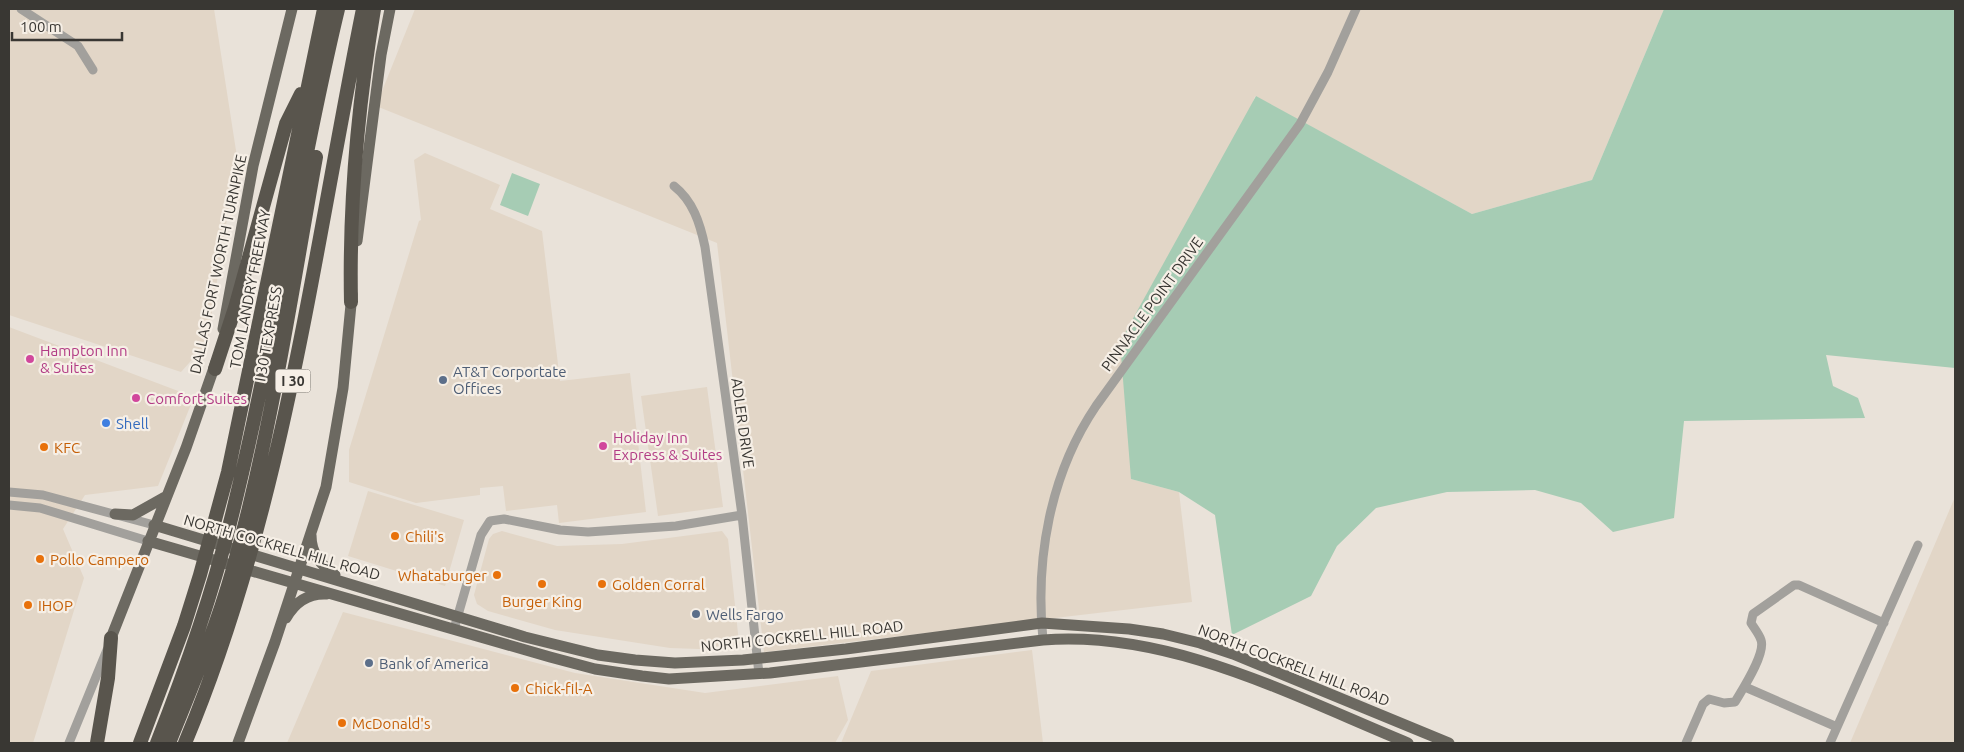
<svg xmlns="http://www.w3.org/2000/svg" width="1964" height="752" viewBox="0 0 1964 752" font-family="Ubuntu,sans-serif">
<style>
.built{fill:#e2d6c7}
.green{fill:#a6ccb4}
.lines{fill:none;stroke-linecap:round;stroke-linejoin:round}
.minor{stroke:#a2a09c;stroke-width:9}
.major{stroke:#6c6961;stroke-width:11}
.highway{stroke:#59554d;stroke-width:14}
.hotel-dot{fill:#d1479c;stroke:#f6efe6;stroke-width:2}
.service-dot{fill:#5c6f8a;stroke:#f6efe6;stroke-width:2}
.shop-dot{fill:#3f7fe0;stroke:#f6efe6;stroke-width:2}
.food-dot{fill:#e8710a;stroke:#f6efe6;stroke-width:2}
.labels{text-anchor:middle;dominant-baseline:central;stroke-width:4.5;stroke-linejoin:round;paint-order:stroke}
.shield{fill:#f6efe6;stroke:#726e69;stroke-width:1}
.shield-label{font-size:14px;font-weight:bold;fill:#393733}
.street-label{font-size:15px;fill:#393733;stroke:#f6efe6}
.hotel-label{font-size:15px;fill:#b23c85;stroke:#f6efe6;text-anchor:start}
.service-label{font-size:15px;fill:#4e5e75;stroke:#f6efe6;text-anchor:start}
.shop-label{font-size:15px;fill:#366cbe;stroke:#f6efe6;text-anchor:start}
.food-label{font-size:15px;fill:#c56008;stroke:#f6efe6;text-anchor:start}
</style>
<rect width="100%" height="100%" fill="#e9e2d9"/>
<path class="built" d="M 9,9 L 214,9 L 237,157 L 207,343 L 181,372 L 9,315 Z
M 415,9 L 1664,9 L 1592,180 L 1472,214 L 1255,96 L 1131,479 L 1179,492 L 1192,602 L 764,652 L 717,243 L 376,106 Z
M 425,153 L 500,185 L 490,209 L 542,231 L 560,381 L 630,373 L 646,512 L 559,523 L 557,505 L 506,511 L 503,486 L 480,488 L 480,495 L 416,503 L 349,482 L 349,450 L 419,221 L 421,220 L 414,160 Z
M 9,327 L 194,397 L 158,486 L 85,495 L 63,529 L 84,578 L 33,743 L 9,743 Z
M 707,387 L 723,507 L 658,516 L 641,396 Z
M 368,491 L 464,520 L 445,586 L 348,556 Z
M 1955,497 L 1955,743 L 1850,743 Z
M 502,531 L 557,546 L 622,544 L 722,531 L 728,539 L 739,643 L 699,649 L 670,648 L 555,630 L 488,611 L 477,604 L 474,595 L 489,539 L 493,534 Z
M 343,612 L 575,673 L 705,693 L 838,676 L 848,720 L 835,743 L 287,743 Z
M 1032,650 L 1043,743 L 841,743 L 871,671 Z"/>
<path class="green" d="M 1664,9 L 1955,9 L 1955,368 L 1826,355 L 1833,386 L 1858,398 L 1865,418 L 1684,421 L 1674,518 L 1613,532 L 1581,503 L 1535,490 L 1447,492 L 1376,508 L 1337,546 L 1311,596 L 1232,635 L 1215,515 L 1179,492 L 1131,479 L 1120,342 L 1256,96 L 1472,214 L 1592,180 Z
M 512,173 L 540,184 L 528,216 L 500,205 Z"/>
<g class="lines">
<path class="minor" d="M 21,9 L 78,46 L 93,70
M 674,186 C 693,201 700,223 705,247 L 742,515 L 759,674
M 9,492 L 43,495 L 154,525
M 9,505 L 40,508 L 148,541
M 454,629 L 481,535 L 490,521 L 504,519 L 560,530 L 588,532 L 676,526 L 742,515
M 1043,640 C 1035,559 1050,474 1096,406 L 1300,124 L 1328,72 L 1356,9
M 1745,687 L 1837,727
M 69,743 L 107,650
M 1686,743 L 1703,704 L 1709,699 L 1724,703 L 1735,702 C 1742,690 1766,654 1761,640 C 1759,634 1754,628 1751,623 L 1753,614 L 1794,585 L 1799,585 L 1884,623
M 1830,743 L 1918,545"/>
<path class="major" d="M 357,241 L 381,55 L 390,9
M 223,329 L 253,166 L 292,9
M 115,514 L 133,515 L 165,497
M 154,525 L 525,637 L 598,655 L 635,660 L 675,663 L 743,660 L 846,649 L 1042,623 L 1129,629 L 1163,634 L 1200,643 L 1233,654 L 1449,743
M 311,535 C 311,554 321,565 335,575
M 148,541 L 550,657 L 595,669 L 642,676 L 669,679 L 770,673 L 1043,640 C 1170,630 1293,696 1408,743
M 286,618 C 295,602 309,593 327,594
M 111,638 L 186,448 L 216,362
M 238,743 L 275,642 L 326,487 L 343,388 L 352,294"/>
<path class="highway" d="M 351,302 C 349,204 358,105 374,9
M 215,369 L 235,308 L 286,124 L 301,94
M 97,743 L 108,678 L 111,638
M 140,743 L 184,626 L 200,575 L 228,472 L 324,9
M 157,743 C 185,672 211,598 230,523 C 273,353 297,179 338,9
M 169,743 C 192,686 216,629 233,569 C 271,434 291,295 316,157
M 185,743 C 283,509 313,256 363,9"/>
</g>
<g class="hotel-dot">
<circle cx="30" cy="359" r="5"/>
<circle cx="136" cy="398" r="5"/>
<circle cx="603" cy="446" r="5"/>
</g>
<g class="service-dot">
<circle cx="443" cy="380" r="5"/>
<circle cx="696" cy="614" r="5"/>
<circle cx="369" cy="663" r="5"/>
</g>
<circle class="shop-dot" cx="106" cy="423" r="5"/>
<g class="food-dot">
<circle cx="44" cy="447" r="5"/>
<circle cx="395" cy="536" r="5"/>
<circle cx="40" cy="559" r="5"/>
<circle cx="497" cy="575" r="5"/>
<circle cx="542" cy="584" r="5"/>
<circle cx="602" cy="584" r="5"/>
<circle cx="28" cy="605" r="5"/>
<circle cx="515" cy="688" r="5"/>
<circle cx="342" cy="723" r="5"/>
</g>
<g class="labels">
<rect class="shield" x="275.5" y="369.5" width="35" height="23" rx="4"/>
<g class="shield-label">
<text x="293" y="381">I 30</text>
</g>
<g class="street-label">
<text transform="translate(218 264) rotate(-78)">DALLAS FORT WORTH TURNPIKE</text>
<text transform="translate(250 289) rotate(-79)">TOM LANDRY FREEWAY</text>
<text transform="translate(1152 304) rotate(-54)">PINNACLE POINT DRIVE</text>
<text transform="translate(268 334) rotate(-80)">I 30 TEXPRESS</text>
<text transform="translate(743 423) rotate(82)">ADLER DRIVE</text>
<text transform="translate(282 547) rotate(16)">NORTH COCKRELL HILL ROAD</text>
<text transform="translate(802 636) rotate(-6)">NORTH COCKRELL HILL ROAD</text>
<text transform="translate(1294 665) rotate(21)">NORTH COCKRELL HILL ROAD</text>
</g>
<g class="hotel-label">
<text x="40" y="350">Hampton Inn<tspan x="40" dy="17">&amp; Suites</tspan></text>
<text x="146" y="398">Comfort Suites</text>
<text x="613" y="437">Holiday Inn<tspan x="613" dy="17">Express &amp; Suites</tspan></text>
</g>
<g class="service-label">
<text x="453" y="371">AT&amp;T Corportate<tspan x="453" dy="17">Offices</tspan></text>
<text x="706" y="614">Wells Fargo</text>
<text x="379" y="663">Bank of America</text>
</g>
<g class="shop-label">
<text x="116" y="423">Shell</text>
</g>
<g class="food-label">
<text x="54" y="447">KFC</text>
<text x="405" y="536">Chili's</text>
<text x="50" y="559">Pollo Campero</text>
<text x="487" y="575" text-anchor="end">Whataburger</text>
<text x="612" y="584">Golden Corral</text>
<text x="542" y="601" text-anchor="middle">Burger King</text>
<text x="38" y="605">IHOP</text>
<text x="525" y="688">Chick-fil-A</text>
<text x="352" y="723">McDonald's</text>
</g>
</g>
<rect width="1964" height="752" fill="none" stroke="#393733" stroke-width="20"/>
<path d="M12 32v8h110v-8" fill="none" stroke="#393733" stroke-width="2.5"/>
<text x="20" y="32" font-size="15" fill="#393733" stroke="#f6efe6" stroke-width="4" paint-order="stroke">100 m</text>
</svg>
